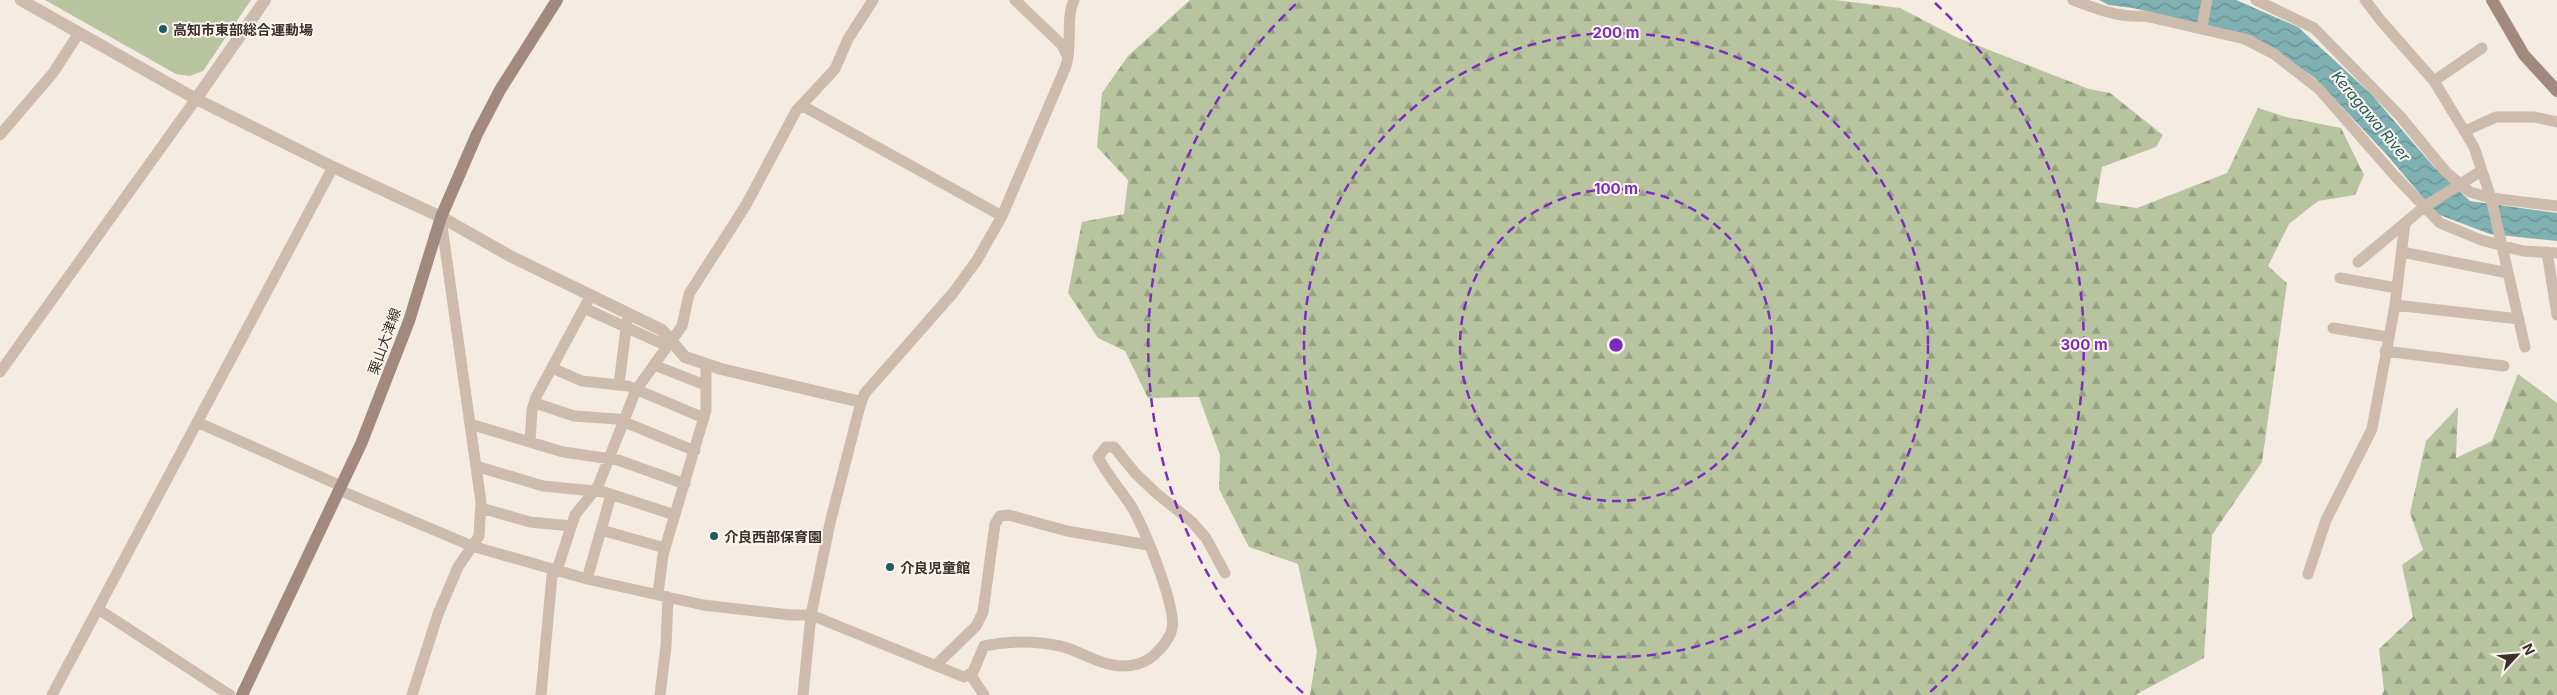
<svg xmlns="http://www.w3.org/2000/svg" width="2557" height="695" viewBox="0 0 2557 695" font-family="Inter,'Noto Sans JP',sans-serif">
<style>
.forest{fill:url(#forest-firs)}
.pitch{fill:#b8c4a0}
.water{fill:url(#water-waves)}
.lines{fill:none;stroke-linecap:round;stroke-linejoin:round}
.minor{stroke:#cdbbac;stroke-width:11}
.tertiary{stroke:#cdbbac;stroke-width:12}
.secondary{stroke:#a18a7d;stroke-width:12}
.ring{fill:none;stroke:#7b2cbf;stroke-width:2.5;stroke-dasharray:9 6}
.poi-dot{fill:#1f5a5e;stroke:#fbf5ee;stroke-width:2}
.labels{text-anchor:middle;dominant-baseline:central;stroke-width:4;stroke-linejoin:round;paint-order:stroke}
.poi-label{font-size:14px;font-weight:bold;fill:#3b302b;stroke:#fbf5ee;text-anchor:start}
.street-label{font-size:14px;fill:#3b302b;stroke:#fbf5ee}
.water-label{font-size:15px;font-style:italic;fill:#1f5a5e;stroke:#fbf5ee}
.centre{fill:#7b2cbf;stroke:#fbf5ee;stroke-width:2.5}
.ring-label{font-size:15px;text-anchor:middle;font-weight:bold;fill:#7b2cbf;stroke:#fbf5ee;stroke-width:4;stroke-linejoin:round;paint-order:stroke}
</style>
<defs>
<pattern id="forest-firs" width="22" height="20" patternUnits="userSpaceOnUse" patternTransform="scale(1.25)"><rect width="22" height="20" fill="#b8c4a0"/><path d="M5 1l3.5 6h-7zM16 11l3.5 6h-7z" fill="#97a083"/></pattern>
<pattern id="water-waves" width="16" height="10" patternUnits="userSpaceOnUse" patternTransform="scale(1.25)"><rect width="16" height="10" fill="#7fb0b2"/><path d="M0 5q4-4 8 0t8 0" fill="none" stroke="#699091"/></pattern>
</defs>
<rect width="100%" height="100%" fill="#f4ebe1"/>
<path class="forest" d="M 1190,0 L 1835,0 L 1900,8 L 1956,37 L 2089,89 L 2110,93 L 2163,135 L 2156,147 L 2102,167 L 2096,202 L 2137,208 L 2227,173 L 2258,108 L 2286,117 L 2341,128 L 2364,175 L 2355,195 L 2318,201 L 2289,224 L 2268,266 L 2287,283 L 2262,462 L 2212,535 L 2204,658 L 2135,695 L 1310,695 L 1317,651 L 1298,564 L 1249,547 L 1219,489 L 1220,455 L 1199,397 L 1148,398 L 1125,351 L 1098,338 L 1068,293 L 1082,222 L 1124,214 L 1128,180 L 1097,147 L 1102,93 L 1128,56 Z
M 2518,374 L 2557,403 L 2557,695 L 2382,695 L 2384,690 L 2379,649 L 2413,617 L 2402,565 L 2423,550 L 2410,513 L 2426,441 L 2458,407 L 2456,458 L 2492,441 Z"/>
<path class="pitch" d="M 45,0 L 251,0 L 203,71 L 190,76 L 176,74 Z"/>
<path class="water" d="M 2099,0 L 2236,0 L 2298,27 L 2371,94 L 2434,167 L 2470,201 L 2557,213 L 2557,241 L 2490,234 L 2437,214 L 2387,155 L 2315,78 L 2252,36 L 2133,8 L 2109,5 Z"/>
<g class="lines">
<path class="minor" d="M 1015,0 L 1062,45 L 1068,57
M 2073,0 C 2096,9 2120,18 2145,16 L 2245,39 L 2274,54 L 2319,89 L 2394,175 L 2440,223 L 2481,240 L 2523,251 L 2557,253
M 2256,0 L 2314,28 L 2400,116 L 2446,172 L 2470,192 L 2491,198 L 2557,206
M 2365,0 L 2382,22 L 2434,81 L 2474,147 L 2491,198 L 2525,347
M 2202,27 L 2207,0
M 2434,81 L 2482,48
M 801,105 L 1002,216
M 2465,131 L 2496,117 L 2534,117 L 2557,122
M 0,135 L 53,73 L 79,33
M 2402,252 L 2508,273
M 2547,252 L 2557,315
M 2358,262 L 2424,207 L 2481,171
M 2340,278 L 2397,288
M 2395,305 L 2519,319
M 584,308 L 667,346
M 2333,328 L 2388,337
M 2385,351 L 2504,366
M 654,365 L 705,385
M 552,368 L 582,381 L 628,386 L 704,418
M 0,372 L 196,99
M 619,384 L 627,321
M 535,403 L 574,416 L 617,419 L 695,451
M 197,422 L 341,486
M 470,424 L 563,452 L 618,460 L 685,484
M 530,442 L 532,410 L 536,397 L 591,295
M 476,466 L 543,486 L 604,492 L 675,515
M 339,490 L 472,546 L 587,579 L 703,605 L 790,615 L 811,615 L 964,677 L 973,672 L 984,646 C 1008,641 1036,641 1060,646 C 1078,650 1094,662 1113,665 C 1130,668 1147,664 1158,651 C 1164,645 1170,638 1172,629 C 1177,607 1143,525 1130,504 C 1119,488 1107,475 1098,457 L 1106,447 L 1114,447 L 1135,473 L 1156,493 L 1191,521 L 1206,538 L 1225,573
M 481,508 L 530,522 L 571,526
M 601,530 L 665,548
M 2308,574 L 2326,520 L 2372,429 L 2395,305 L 2405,223
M 587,579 L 611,495
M 658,594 L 663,555 L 706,410 L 706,365
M 98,609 L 230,695
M 936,665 L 976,626 L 983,612 L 995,524 L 1000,516 L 1009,515 L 1067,531 L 1148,545
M 970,674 L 984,695
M 52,695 L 333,167
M 412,695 L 438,614 L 458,567 L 479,536 L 481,502 L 441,219
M 541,695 L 552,576 L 557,570 L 575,515 L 598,486 L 636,390 L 682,326 L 689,294 L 746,205 L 796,111 L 835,69 L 848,39 L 873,0
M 660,695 L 666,646 L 668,597
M 803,695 L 811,615 L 830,523 L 861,402 L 865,393 L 953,293 L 977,260 L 1002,216 L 1066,66 C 1073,44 1065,20 1074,0"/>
<path class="tertiary" d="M 21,0 L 196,99 L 333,167 L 441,217 L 510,256 L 662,330 L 685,357 L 721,369 L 861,402
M 196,99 L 265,0"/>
<path class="secondary" d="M 2492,0 L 2524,55 L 2557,91
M 242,695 L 361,444 L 409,321 L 441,217 L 477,134 L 500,90 L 557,0"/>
</g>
<g class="ring">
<circle cx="1616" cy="345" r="156"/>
<circle cx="1616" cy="345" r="312"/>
<path d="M1303 693A468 468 0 0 1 1297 3M1935 3A468 468 0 0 1 1929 693"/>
</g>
<g class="poi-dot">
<circle cx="163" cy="29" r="5"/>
<circle cx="714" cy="536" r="5"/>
<circle cx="890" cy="567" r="5"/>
</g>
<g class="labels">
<g class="poi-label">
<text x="173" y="29">高知市東部総合運動場</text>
<text x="724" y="536">介良西部保育園</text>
<text x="900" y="567">介良児童館</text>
</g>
<g class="street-label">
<text transform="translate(384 341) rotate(-70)">栗山大津線</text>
</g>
<g class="water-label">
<text transform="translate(2371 116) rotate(50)">Keragawa River</text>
</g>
</g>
<circle cx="1616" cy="345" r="8" class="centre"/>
<g class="ring-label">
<text x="1616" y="38">200 m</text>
<text x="1616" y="194">100 m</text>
<text x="2084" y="350">300 m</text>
</g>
<g transform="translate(2517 655) rotate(64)" stroke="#fbf5ee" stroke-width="4" paint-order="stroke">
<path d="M0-4L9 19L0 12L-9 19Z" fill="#3b302b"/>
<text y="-8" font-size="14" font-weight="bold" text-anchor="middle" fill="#3b302b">N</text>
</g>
</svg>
